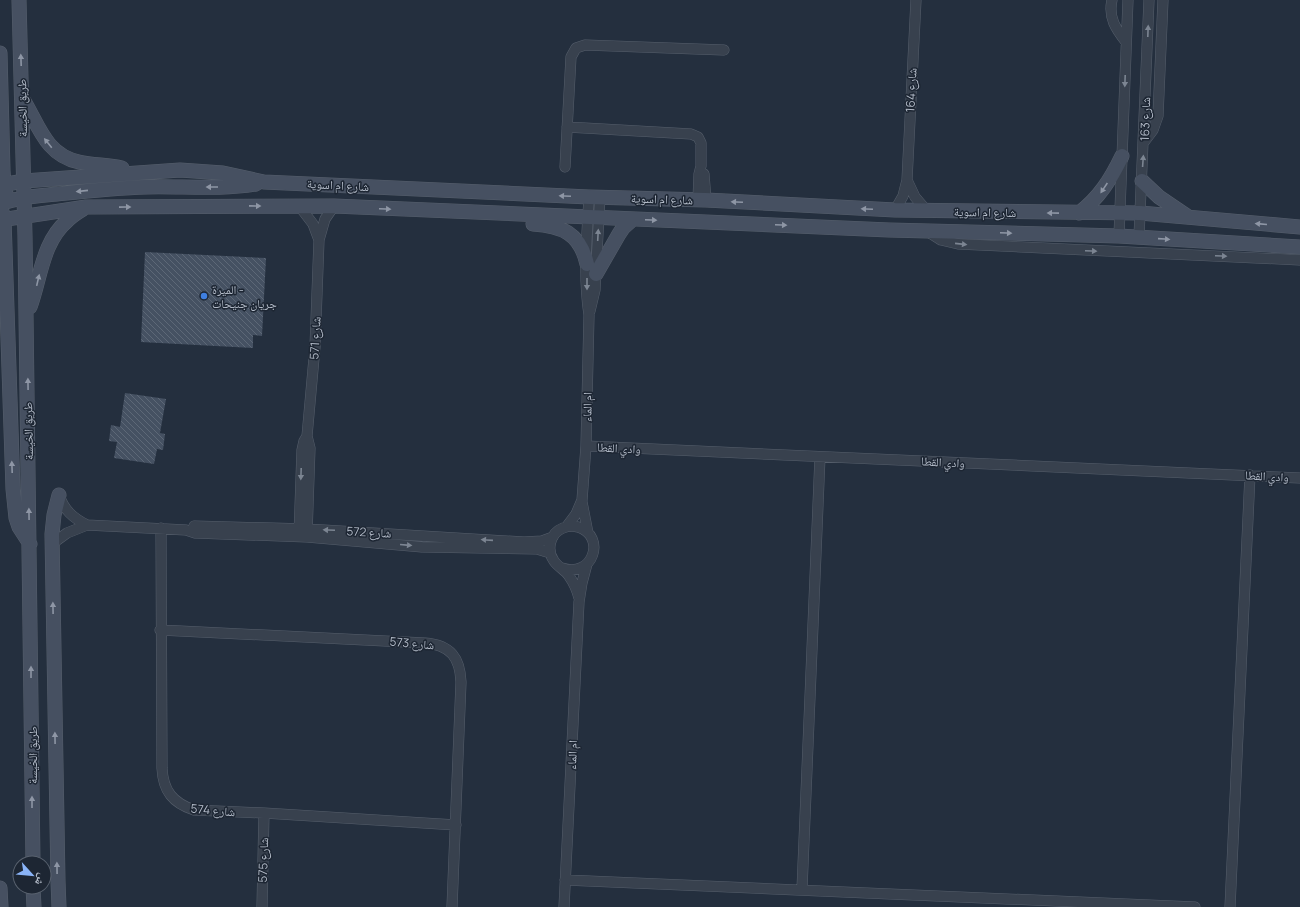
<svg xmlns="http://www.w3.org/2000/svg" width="1300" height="907" viewBox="0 0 1300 907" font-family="Manrope,'Noto Naskh Arabic',sans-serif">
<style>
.building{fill:url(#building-back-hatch)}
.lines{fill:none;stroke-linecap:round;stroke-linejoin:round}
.street-casing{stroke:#565f6c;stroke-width:11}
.secondary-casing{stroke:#565f6c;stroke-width:15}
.street{stroke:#38414e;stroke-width:10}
.secondary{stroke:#465061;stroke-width:14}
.oneway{fill:#7c8592}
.oneway2{fill:#8e96a5}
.shop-dot{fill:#3f7fe0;stroke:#1d2633;stroke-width:1.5}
.labels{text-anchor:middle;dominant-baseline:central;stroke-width:3;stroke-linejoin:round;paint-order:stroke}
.street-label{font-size:12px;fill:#b4bcc9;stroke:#1d2633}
.poi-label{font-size:12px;fill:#b4bcc9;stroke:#1d2633;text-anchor:start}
</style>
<defs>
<pattern id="building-back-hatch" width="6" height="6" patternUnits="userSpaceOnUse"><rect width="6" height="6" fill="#455162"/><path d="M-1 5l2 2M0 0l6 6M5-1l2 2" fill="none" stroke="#5d6877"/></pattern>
</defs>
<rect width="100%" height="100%" fill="#242f3e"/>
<path class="building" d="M 145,252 L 266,258 L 262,336 L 253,335 L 253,348 L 141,342 Z
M 125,393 L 166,399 L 160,433 L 165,434 L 163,450 L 157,449 L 154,464 L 114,458 L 117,442 L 109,441 L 111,425 L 120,427 Z"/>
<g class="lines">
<g class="street-casing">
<path id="street" d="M 1112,0 C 1108,18 1116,29 1126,42
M 567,127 L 691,134 L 698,137 L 701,143 L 701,166 L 699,174 L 698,200
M 1144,142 L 1153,130 L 1158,116 L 1163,0
M 565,167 L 571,57 L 576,48 L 585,45 L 724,50
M 704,174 L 706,200
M 907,180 L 915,197 L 927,211
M 300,207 L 313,224 L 319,240
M 895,210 L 903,196 L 907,180 L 916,0
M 927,231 L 941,240 L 958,244 L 1300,260
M 1119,236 L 1128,0
M 1139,237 L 1149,0
M 590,311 L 595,290 L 600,197
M 307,436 L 310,448 L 307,535
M 586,446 L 1300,478
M 59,495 C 64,510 73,518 87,525
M 582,502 L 588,533
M 194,526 L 307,529 L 524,542 L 542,541 L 553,537
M 567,526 L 576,514 L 582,500 L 586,446 L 589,315 C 583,276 587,236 589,197
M 161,528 L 162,768 C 163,791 173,803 194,810 L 264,813 L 456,825
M 299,535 L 302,450 L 304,441 L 307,436 L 315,347 L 319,240 L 325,219 L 334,206
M 52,547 L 56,541 L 67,533 L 87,525 L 186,530 L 195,533 L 307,537 L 422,547 L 537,549 L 550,553
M 562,568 C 593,579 607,536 578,527 C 573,526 568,526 563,528 C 550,533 546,550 554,561 C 558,567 565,570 569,576 C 574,583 577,590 579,598
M 160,630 L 425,643 C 451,645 460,658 461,682 L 452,907
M 565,880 L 1195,907
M 802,889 L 820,457
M 262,907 L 264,813
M 564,907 L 579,602 L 582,583 L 587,564
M 1230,907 L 1250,475"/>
</g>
<g class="secondary-casing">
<path id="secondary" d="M 19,0 L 25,236 L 33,863
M 0,53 L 3,171 L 4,185 L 6,194
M 24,101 C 39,126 46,155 79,162 C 93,165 108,165 122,168
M 1142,181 L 1159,197 L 1187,216
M 0,185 L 24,181 L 180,170 L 223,173 L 264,182 L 589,197 L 706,200 L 895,210 L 1140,213 L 1300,227
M 0,204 L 4,219 L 13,489 L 16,518 L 19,527 L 30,544
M 0,204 C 18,197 38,196 57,194 C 87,191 116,188 146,187 C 182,186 220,190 256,184
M 1079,213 C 1099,198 1111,179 1122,156
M 0,220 L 86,207 L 334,206 L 889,230 L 1119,236 L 1300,247
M 533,224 C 562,226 580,233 587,264
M 596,274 L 619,234 L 623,228 L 633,219
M 30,307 C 41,277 42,242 68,220 C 72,216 78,212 83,209
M 59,495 L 54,515 L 52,534 L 58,881 L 59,907
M 33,887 L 34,907
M 0,888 L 1,907"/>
</g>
<use href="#street" class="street"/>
<use href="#secondary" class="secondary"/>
</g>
<defs><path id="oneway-solid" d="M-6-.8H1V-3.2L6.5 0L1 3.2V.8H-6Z"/></defs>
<g class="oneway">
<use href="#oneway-solid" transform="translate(1148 31) rotate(-88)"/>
<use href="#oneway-solid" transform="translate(1125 81) rotate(92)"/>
<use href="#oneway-solid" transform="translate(1143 161) rotate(-86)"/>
<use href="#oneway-solid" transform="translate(598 235) rotate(-87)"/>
<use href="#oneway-solid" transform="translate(961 244) rotate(6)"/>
<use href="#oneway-solid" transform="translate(1091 251) rotate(3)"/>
<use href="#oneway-solid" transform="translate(1221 256) rotate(3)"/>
<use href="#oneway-solid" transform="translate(587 284) rotate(90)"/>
<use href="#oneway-solid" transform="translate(301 474) rotate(92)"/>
<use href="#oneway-solid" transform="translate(329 530) rotate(-177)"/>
<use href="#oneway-solid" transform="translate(487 540) rotate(-176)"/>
<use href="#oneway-solid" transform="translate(406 545) rotate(5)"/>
</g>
<g class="oneway2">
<use href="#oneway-solid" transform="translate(21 60) rotate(-92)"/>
<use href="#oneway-solid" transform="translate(48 143) rotate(-129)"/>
<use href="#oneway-solid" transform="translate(212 187) rotate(180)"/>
<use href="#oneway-solid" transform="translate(1104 188) rotate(124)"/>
<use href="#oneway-solid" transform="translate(82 191) rotate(174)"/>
<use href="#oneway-solid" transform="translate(565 196) rotate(-177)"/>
<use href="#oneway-solid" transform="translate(737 202) rotate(-177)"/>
<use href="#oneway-solid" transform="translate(255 206) rotate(1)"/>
<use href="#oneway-solid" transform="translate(125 207) rotate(-1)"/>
<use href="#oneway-solid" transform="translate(385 209) rotate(3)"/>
<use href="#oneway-solid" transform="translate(867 209) rotate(-177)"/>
<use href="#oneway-solid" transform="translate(1053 213) rotate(-179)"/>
<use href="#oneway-solid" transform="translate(651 220) rotate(2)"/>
<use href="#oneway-solid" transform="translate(1261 224) rotate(-175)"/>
<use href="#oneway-solid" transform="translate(781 225) rotate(2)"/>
<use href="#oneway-solid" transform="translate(1006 233) rotate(2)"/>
<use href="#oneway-solid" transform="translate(1164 239) rotate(4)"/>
<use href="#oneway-solid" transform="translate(38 280) rotate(-77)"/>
<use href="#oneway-solid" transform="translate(28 384) rotate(-91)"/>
<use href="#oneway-solid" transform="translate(12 467) rotate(-92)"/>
<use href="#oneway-solid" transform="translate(29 514) rotate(-91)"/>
<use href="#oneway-solid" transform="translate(53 608) rotate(-91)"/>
<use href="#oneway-solid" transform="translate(31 672) rotate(-90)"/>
<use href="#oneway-solid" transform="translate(55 738) rotate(-91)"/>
<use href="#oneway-solid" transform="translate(32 802) rotate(-90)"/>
<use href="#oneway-solid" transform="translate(57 868) rotate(-91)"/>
</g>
<circle class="shop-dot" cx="204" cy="296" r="4"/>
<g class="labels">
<g class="street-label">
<text transform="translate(911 90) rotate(-87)">شارع 164</text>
<text transform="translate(22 108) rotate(-91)">طريق الخيسة</text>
<text transform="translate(1145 119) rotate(-88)">شارع 163</text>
<text transform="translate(338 185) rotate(3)">شارع ام اسوية</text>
<text transform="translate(662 199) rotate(2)">شارع ام اسوية</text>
<text transform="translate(985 212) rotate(1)">شارع ام اسوية</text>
<text transform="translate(315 338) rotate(-87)">شارع 571</text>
<text transform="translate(587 407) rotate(-89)">ام الماء</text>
<text transform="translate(28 431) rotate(-91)">طريق الخيسة</text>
<text transform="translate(619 448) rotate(3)">وادي القطا</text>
<text transform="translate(943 462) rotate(3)">وادي القطا</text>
<text transform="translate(1267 476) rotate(3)">وادي القطا</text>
<text transform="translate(369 532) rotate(3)">شارع 572</text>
<text transform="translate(412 643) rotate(5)">شارع 573</text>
<text transform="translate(32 755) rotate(-90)">طريق الخيسة</text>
<text transform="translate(572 755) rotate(-87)">ام الماء</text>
<text transform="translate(213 810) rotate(5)">شارع 574</text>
<text transform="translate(263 860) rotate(-88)">شارع 575</text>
</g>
<g class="poi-label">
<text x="212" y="289">الميرة -<tspan x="212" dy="14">جريان جنيحات</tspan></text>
</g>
</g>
<g transform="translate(32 875) rotate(117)"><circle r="19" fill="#1d2633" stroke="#59626f"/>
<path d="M0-3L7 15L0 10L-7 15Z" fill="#8ab4f8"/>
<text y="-6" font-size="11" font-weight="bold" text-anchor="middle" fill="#b4bcc9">ش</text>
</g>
</svg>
